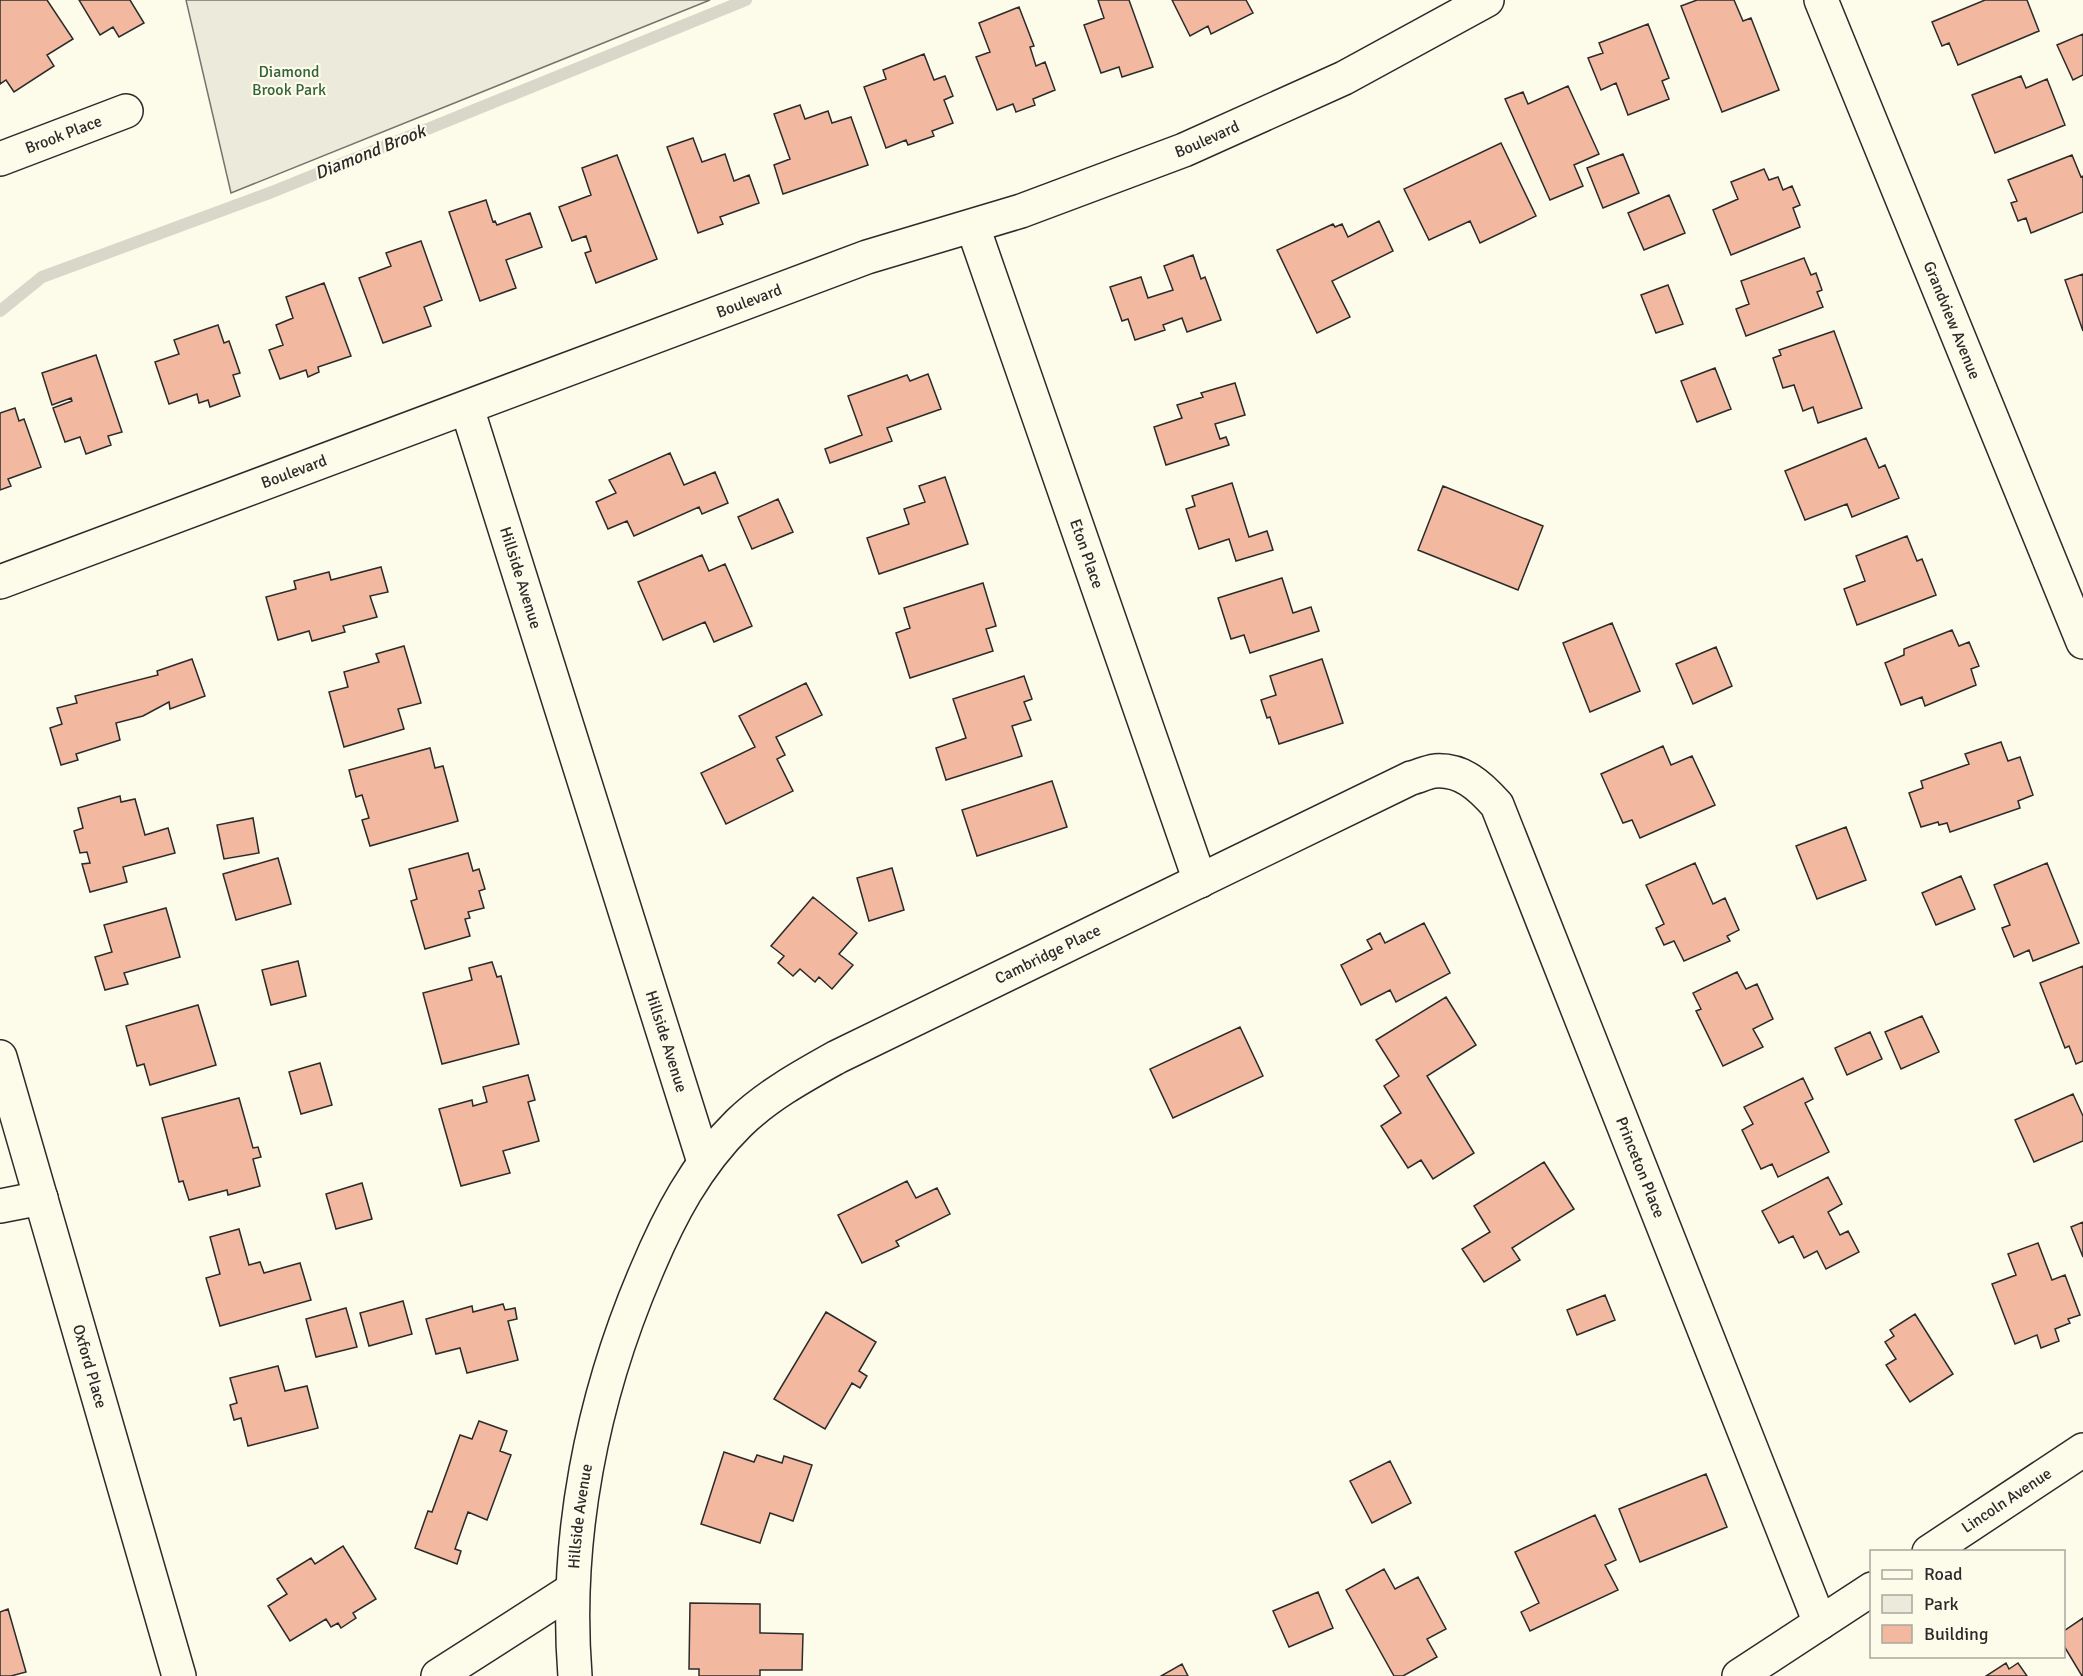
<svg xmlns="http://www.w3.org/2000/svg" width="2083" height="1676" viewBox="0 0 2083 1676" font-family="Signika,sans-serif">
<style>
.green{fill:#ecebdb;stroke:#74746e;stroke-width:1.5}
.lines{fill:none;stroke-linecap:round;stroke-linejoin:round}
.stream{stroke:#d8d7c9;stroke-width:12}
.building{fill:#f2b8a0;stroke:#2b2b2b;stroke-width:1.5}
.minor-casing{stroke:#2b2b2b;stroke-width:36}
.major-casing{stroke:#2b2b2b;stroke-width:36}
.minor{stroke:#fdfbea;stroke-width:33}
.major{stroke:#fdfbea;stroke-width:33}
.labels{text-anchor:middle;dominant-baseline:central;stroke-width:4.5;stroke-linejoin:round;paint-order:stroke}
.park-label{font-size:16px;fill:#34623c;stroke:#fdfbea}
.street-label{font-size:16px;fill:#2b2b2b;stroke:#fdfbea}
.water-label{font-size:18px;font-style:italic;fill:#2b2b2b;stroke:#fdfbea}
</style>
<rect width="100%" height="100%" fill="#fdfbea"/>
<path class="green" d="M 186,0 L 710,0 L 231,193 Z"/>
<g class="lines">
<path class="stream" d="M 0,311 L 42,277 L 272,192 L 746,0"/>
</g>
<path class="building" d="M 0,0 L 47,0 L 73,39 L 47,55 L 54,66 L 14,92 L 6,80 L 0,84 Z
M 79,0 L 130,0 L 144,23 L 119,37 L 113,27 L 100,35 Z
M 1098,0 L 1129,0 L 1153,67 L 1122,77 L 1119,67 L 1101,73 L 1084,25 L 1104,18 Z
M 1172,0 L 1246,0 L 1253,13 L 1211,34 L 1208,26 L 1190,36 Z
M 1697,0 L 1734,0 L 1743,21 L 1751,18 L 1779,90 L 1722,112 L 1681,6 Z
M 1985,0 L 2027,0 L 2039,31 L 1958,65 L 1949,43 L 1942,46 L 1932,22 Z
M 1019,7 L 1034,46 L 1030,47 L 1036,66 L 1045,62 L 1055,90 L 1033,99 L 1035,105 L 1016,112 L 1013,104 L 997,110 L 976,57 L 990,52 L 979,23 Z
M 1648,24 L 1669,78 L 1662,81 L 1669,99 L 1628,115 L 1616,83 L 1601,90 L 1588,58 L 1603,53 L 1599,43 Z
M 2083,34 L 2083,75 L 2073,80 L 2057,45 Z
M 924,54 L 934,80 L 945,76 L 953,96 L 944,100 L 953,123 L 932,131 L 934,136 L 908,145 L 906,140 L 886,148 L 864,87 L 886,79 L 883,70 Z
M 2021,76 L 2026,88 L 2047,79 L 2065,125 L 1995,153 L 1972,95 Z
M 1568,86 L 1599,154 L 1574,165 L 1583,186 L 1550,200 L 1505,99 L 1523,92 L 1528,104 Z
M 800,105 L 805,119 L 828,111 L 832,123 L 851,117 L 868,165 L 783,194 L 774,165 L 790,159 L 774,114 Z
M 693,138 L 702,162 L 725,154 L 734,181 L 749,175 L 759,203 L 720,217 L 723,224 L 698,233 L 667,147 Z
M 1501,143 L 1536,216 L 1480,243 L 1470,221 L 1429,240 L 1404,189 Z
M 1623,154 L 1639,193 L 1603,208 L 1587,168 Z
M 617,155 L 657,259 L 596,283 L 585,253 L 591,251 L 586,236 L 572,241 L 559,207 L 591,195 L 582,168 Z
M 2072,155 L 2081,177 L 2083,176 L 2083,212 L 2031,233 L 2026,218 L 2018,221 L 2011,203 L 2017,201 L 2008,180 Z
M 1764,169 L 1769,180 L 1778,177 L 1783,190 L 1792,186 L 1800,205 L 1793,208 L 1800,227 L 1731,255 L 1713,210 L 1738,199 L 1731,182 Z
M 1669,195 L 1685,233 L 1644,250 L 1628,213 Z
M 486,200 L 493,222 L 495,221 L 497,225 L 530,213 L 542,247 L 506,260 L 516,288 L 480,301 L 449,212 Z
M 1379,221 L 1393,251 L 1332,281 L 1350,317 L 1317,333 L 1277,250 L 1333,224 L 1335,227 L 1342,224 L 1348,237 Z
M 421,241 L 442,300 L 424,307 L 431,326 L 383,343 L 359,278 L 391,266 L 386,253 Z
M 1193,255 L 1201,279 L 1205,277 L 1221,320 L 1187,332 L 1182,318 L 1163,325 L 1165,330 L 1135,340 L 1128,319 L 1122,321 L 1110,287 L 1141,277 L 1148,298 L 1173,290 L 1164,266 Z
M 1804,258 L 1811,275 L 1816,273 L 1822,290 L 1817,292 L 1823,307 L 1746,336 L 1736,309 L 1749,304 L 1741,281 Z
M 2083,274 L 2083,331 L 2065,280 Z
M 324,283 L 351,356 L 318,367 L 319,372 L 308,377 L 306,370 L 280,379 L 269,350 L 283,345 L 276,325 L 293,318 L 286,297 Z
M 1668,285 L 1683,324 L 1656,333 L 1641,295 Z
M 218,325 L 224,343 L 229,341 L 240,373 L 233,375 L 240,396 L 210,407 L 208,400 L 199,403 L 197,394 L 169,404 L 155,362 L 179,354 L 174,340 Z
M 1834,331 L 1862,408 L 1818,423 L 1813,407 L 1803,411 L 1794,385 L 1783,388 L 1773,358 L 1781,355 L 1779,350 Z
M 96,355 L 122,432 L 108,436 L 111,445 L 86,454 L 80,437 L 65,442 L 53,408 L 72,401 L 71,398 L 52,405 L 42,373 Z
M 1715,368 L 1731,409 L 1697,422 L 1681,381 Z
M 928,374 L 941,409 L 887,428 L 892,441 L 830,463 L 825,449 L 862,435 L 848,396 L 907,375 L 910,381 Z
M 1235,383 L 1245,415 L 1215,424 L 1220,439 L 1226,437 L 1229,445 L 1166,465 L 1154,427 L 1182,418 L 1177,405 L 1203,397 L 1201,393 Z
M 15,408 L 19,421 L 24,419 L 41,467 L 8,479 L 11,486 L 0,490 L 0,413 Z
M 1866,438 L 1879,468 L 1885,465 L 1899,498 L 1852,517 L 1847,504 L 1805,520 L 1785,471 Z
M 670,453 L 684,485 L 715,472 L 728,503 L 702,514 L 699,507 L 634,536 L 627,521 L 608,529 L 596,502 L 616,493 L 609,480 Z
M 945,477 L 968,544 L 879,574 L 867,538 L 909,524 L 904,509 L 925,502 L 919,486 Z
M 1232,483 L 1249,537 L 1267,531 L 1273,550 L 1236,561 L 1229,539 L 1199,549 L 1186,509 L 1195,506 L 1192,496 Z
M 1443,486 L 1543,526 L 1518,590 L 1418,550 Z
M 778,499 L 793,532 L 752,549 L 738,517 Z
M 1907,536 L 1917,561 L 1922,559 L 1936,595 L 1857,625 L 1844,589 L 1865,581 L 1856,556 Z
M 702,555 L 709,571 L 725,564 L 752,626 L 714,642 L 705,622 L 663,640 L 638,582 Z
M 381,567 L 388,592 L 370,596 L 377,617 L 343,626 L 345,632 L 312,641 L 309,631 L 278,640 L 266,597 L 296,589 L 294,581 L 329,572 L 331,580 Z
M 1282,578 L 1293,613 L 1311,607 L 1319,631 L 1250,653 L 1244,635 L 1231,639 L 1218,598 Z
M 983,583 L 996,626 L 986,629 L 993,651 L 910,678 L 896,633 L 910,628 L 904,608 Z
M 1612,623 L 1640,691 L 1590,712 L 1563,643 Z
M 1952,630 L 1959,646 L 1969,642 L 1979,666 L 1971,669 L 1976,685 L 1925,706 L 1922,697 L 1901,705 L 1885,663 L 1904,655 L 1904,649 Z
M 404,646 L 421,703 L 398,709 L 404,729 L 344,747 L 329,692 L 348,687 L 344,672 L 379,662 L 376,654 Z
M 1716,647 L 1732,686 L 1693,704 L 1676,664 Z
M 192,659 L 205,696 L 170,709 L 169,702 L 143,716 L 116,723 L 120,740 L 76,754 L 78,760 L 61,765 L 50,728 L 62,724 L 57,708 L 77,703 L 75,696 L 158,675 L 157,671 Z
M 1322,659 L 1343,723 L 1279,744 L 1270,717 L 1267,718 L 1261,700 L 1276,695 L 1270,676 Z
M 1024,676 L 1032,699 L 1024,702 L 1031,720 L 1012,726 L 1022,756 L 946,780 L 936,748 L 966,738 L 953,699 Z
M 806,683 L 822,715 L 776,737 L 785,755 L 777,759 L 793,791 L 726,824 L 701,773 L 755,747 L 739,716 Z
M 2001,742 L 2008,761 L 2020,757 L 2033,795 L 2018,801 L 2020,808 L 1950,832 L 1947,823 L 1939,825 L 1938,822 L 1921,827 L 1909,793 L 1923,788 L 1921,781 L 1969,764 L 1965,754 Z
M 1663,746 L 1671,765 L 1692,756 L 1715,805 L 1640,838 L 1632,820 L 1623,823 L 1601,774 Z
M 430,748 L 435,768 L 443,766 L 458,821 L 370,846 L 362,820 L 369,818 L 362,795 L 356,797 L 349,770 Z
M 1052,781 L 1067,827 L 977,856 L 962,810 Z
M 120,796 L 121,802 L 135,799 L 145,835 L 168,828 L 175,853 L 123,867 L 127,882 L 90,892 L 82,864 L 90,863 L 87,852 L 80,853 L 74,831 L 83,828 L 78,808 Z
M 253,818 L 259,853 L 224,859 L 217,825 Z
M 1846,827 L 1866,880 L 1817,899 L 1796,846 Z
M 468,853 L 473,871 L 479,869 L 485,889 L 479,891 L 484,908 L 468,912 L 470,918 L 465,919 L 470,936 L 425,949 L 411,901 L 417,899 L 409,869 Z
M 278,858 L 291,904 L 236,920 L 223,874 Z
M 1695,863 L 1713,904 L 1725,898 L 1739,930 L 1727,936 L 1730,941 L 1684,961 L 1674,941 L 1664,945 L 1656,928 L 1664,924 L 1646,885 Z
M 2047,863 L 2079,943 L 2033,961 L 2029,950 L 2014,957 L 2002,928 L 2010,925 L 1994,885 Z
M 892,868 L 904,910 L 869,921 L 857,878 Z
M 1961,876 L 1975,909 L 1936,925 L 1922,893 Z
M 813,897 L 857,933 L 839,954 L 853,965 L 832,989 L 819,977 L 815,982 L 800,969 L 793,976 L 778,963 L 784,956 L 771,946 Z
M 166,908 L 180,957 L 124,973 L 128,984 L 105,990 L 95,957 L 112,952 L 104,925 Z
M 1424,923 L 1450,973 L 1396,1002 L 1390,990 L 1361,1005 L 1341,965 L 1372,949 L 1367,940 L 1380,933 L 1385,943 Z
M 298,961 L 306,996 L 271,1005 L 262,970 Z
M 492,962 L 497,977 L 501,976 L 519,1044 L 442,1064 L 423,993 L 472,980 L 469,968 Z
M 2083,966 L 2083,1061 L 2076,1064 L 2069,1046 L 2065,1048 L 2040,983 Z
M 1737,972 L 1746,989 L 1757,984 L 1773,1019 L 1753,1029 L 1763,1047 L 1723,1066 L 1696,1011 L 1701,1009 L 1693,993 Z
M 1446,997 L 1476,1045 L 1427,1076 L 1474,1153 L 1433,1179 L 1421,1160 L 1408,1168 L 1381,1126 L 1401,1113 L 1384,1086 L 1399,1076 L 1376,1040 Z
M 198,1005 L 216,1065 L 150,1085 L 144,1064 L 137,1066 L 126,1026 Z
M 1922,1016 L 1939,1052 L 1901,1069 L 1885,1032 Z
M 1240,1027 L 1263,1076 L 1173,1118 L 1150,1069 Z
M 1870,1032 L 1882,1059 L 1847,1075 L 1835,1048 Z
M 320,1063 L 332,1105 L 301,1114 L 289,1072 Z
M 528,1075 L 535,1100 L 528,1102 L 539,1141 L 503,1151 L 510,1173 L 461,1186 L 439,1109 L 472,1100 L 473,1106 L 487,1102 L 483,1087 Z
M 1803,1078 L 1813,1099 L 1805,1103 L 1829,1152 L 1778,1177 L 1772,1164 L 1761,1169 L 1742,1130 L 1753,1124 L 1744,1107 Z
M 2073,1094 L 2083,1116 L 2083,1141 L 2034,1162 L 2015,1120 Z
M 239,1098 L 253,1148 L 258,1147 L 261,1157 L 253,1159 L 260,1186 L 228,1195 L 227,1190 L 189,1200 L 183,1181 L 179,1182 L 162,1118 Z
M 1544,1162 L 1574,1209 L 1512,1248 L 1520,1260 L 1484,1282 L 1462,1249 L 1490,1232 L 1474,1206 Z
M 1828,1177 L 1842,1204 L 1828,1212 L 1840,1235 L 1848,1231 L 1859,1252 L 1826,1269 L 1817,1251 L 1804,1258 L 1793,1236 L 1779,1243 L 1762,1211 Z
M 907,1181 L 916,1198 L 937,1188 L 950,1214 L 896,1241 L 899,1246 L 862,1263 L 838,1215 Z
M 362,1183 L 372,1219 L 336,1229 L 326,1194 Z
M 2083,1222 L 2083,1257 L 2071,1227 Z
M 239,1229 L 249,1265 L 260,1262 L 264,1273 L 300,1263 L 311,1300 L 220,1326 L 206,1278 L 220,1274 L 210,1237 Z
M 2038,1243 L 2052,1280 L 2065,1275 L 2080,1315 L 2068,1319 L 2070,1323 L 2055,1329 L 2059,1341 L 2041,1348 L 2037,1335 L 2015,1344 L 1992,1284 L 2016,1275 L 2008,1254 Z
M 1605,1295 L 1615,1320 L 1577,1335 L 1567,1310 Z
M 403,1301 L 412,1334 L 369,1346 L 360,1313 Z
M 503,1304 L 505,1310 L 515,1308 L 517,1319 L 508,1321 L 518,1360 L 467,1373 L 460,1348 L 436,1354 L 426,1319 L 472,1306 L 473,1312 Z
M 346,1308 L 357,1347 L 316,1357 L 306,1319 Z
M 826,1312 L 876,1342 L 859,1371 L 867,1376 L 860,1388 L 852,1383 L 825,1429 L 774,1399 Z
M 1915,1314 L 1953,1374 L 1910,1402 L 1886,1365 L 1896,1359 L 1885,1342 L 1894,1336 L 1890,1330 Z
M 278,1366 L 285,1391 L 307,1386 L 318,1428 L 248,1446 L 241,1418 L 234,1420 L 230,1405 L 237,1403 L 230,1378 Z
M 479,1421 L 507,1431 L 500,1451 L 511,1455 L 487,1520 L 468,1512 L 455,1549 L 461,1551 L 457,1564 L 415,1548 L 428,1511 L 432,1512 L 460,1435 L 472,1439 Z
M 724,1452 L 754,1462 L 757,1455 L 782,1463 L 784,1456 L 812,1465 L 793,1521 L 770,1513 L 760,1543 L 701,1524 Z
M 1390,1461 L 1411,1503 L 1372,1523 L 1350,1481 Z
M 1706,1474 L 1727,1527 L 1640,1562 L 1619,1509 Z
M 1595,1515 L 1616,1560 L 1605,1565 L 1618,1590 L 1530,1631 L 1521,1612 L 1539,1603 L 1515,1552 Z
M 343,1546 L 376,1599 L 353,1613 L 356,1618 L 341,1628 L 338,1623 L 331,1627 L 326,1619 L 290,1641 L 268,1606 L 287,1594 L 277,1579 L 311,1558 L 315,1564 Z
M 1384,1569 L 1395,1589 L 1418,1577 L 1446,1629 L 1427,1639 L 1437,1657 L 1403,1676 L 1394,1676 L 1346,1590 Z
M 1318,1592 L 1333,1628 L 1289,1647 L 1273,1611 Z
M 690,1603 L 760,1604 L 760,1633 L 803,1634 L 802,1670 L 760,1670 L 760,1676 L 699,1676 L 699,1669 L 689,1669 Z
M 8,1609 L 26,1672 L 11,1676 L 0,1676 L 0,1612 Z
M 2083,1618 L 2083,1676 L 2082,1676 L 2064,1646 L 2064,1631 Z
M 2006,1663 L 2009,1669 L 2018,1663 L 2027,1676 L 1986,1676 Z
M 1182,1664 L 1188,1676 L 1161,1676 Z"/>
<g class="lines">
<g class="minor-casing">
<g id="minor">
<path id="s1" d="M 1821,0 L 2083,642"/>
<path id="s2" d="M 0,159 L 126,111"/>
<path id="s3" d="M 973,227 L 1200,881"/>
<path id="s4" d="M 467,408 L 704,1162"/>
<path id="s5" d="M 0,582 L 867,257 L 1021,211 L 1184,150 L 1344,78 L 1487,0"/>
<path id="s6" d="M 0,1057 L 179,1676"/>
<path d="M 0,1206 L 41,1198"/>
<path d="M 438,1676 L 572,1590"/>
<path id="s7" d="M 575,1676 C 564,1539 592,1398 646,1272 C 669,1217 696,1165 739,1123 C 768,1095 803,1076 837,1057 L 1411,778 C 1419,776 1427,772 1435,771 C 1462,769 1480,786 1497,805 L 1820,1623"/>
</g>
</g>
<g class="major-casing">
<g id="major">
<path id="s8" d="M 1929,1552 L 2083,1450"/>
<path d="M 1739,1676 L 1872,1589"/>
</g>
</g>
<use href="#minor" class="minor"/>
<use href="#major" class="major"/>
</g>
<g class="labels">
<g class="park-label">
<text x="289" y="72">Diamond<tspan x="289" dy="18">Brook Park</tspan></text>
</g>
<g class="street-label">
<text stroke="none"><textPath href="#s2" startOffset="68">Brook Place</textPath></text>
<text stroke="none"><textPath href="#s5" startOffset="1286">Boulevard</textPath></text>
<text stroke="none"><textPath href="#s5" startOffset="800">Boulevard</textPath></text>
<text stroke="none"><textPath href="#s1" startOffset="346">Grandview Avenue</textPath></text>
<text stroke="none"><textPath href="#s5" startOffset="314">Boulevard</textPath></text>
<text stroke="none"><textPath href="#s3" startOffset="346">Eton Place</textPath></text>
<text stroke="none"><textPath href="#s4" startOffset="178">Hillside Avenue</textPath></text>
<text stroke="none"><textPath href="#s7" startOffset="944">Cambridge Place</textPath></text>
<text stroke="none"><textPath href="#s4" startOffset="664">Hillside Avenue</textPath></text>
<text stroke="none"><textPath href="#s7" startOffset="1836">Princeton Place</textPath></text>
<text stroke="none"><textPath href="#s6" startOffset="322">Oxford Place</textPath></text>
<text stroke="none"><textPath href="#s8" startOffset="93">Lincoln Avenue</textPath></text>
<text stroke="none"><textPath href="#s7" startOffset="160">Hillside Avenue</textPath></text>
</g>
<g class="water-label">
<text transform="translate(370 152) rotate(-22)">Diamond Brook</text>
</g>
</g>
<rect x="1870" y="1550" width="195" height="108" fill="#fdfbea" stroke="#a9a89e" stroke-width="1.5"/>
<rect x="1882" y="1570" width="30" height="9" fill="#fdfbea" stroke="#a9a89e" stroke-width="1.5"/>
<text x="1924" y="1580" font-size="18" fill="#2b2b2b">Road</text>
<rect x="1882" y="1595" width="30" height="18" fill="#ecebdb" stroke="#a9a89e" stroke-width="1.5"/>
<text x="1924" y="1610" font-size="18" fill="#2b2b2b">Park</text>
<rect x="1882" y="1625" width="30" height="18" fill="#f2b8a0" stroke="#a9a89e" stroke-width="1.5"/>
<text x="1924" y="1640" font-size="18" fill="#2b2b2b">Building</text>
</svg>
